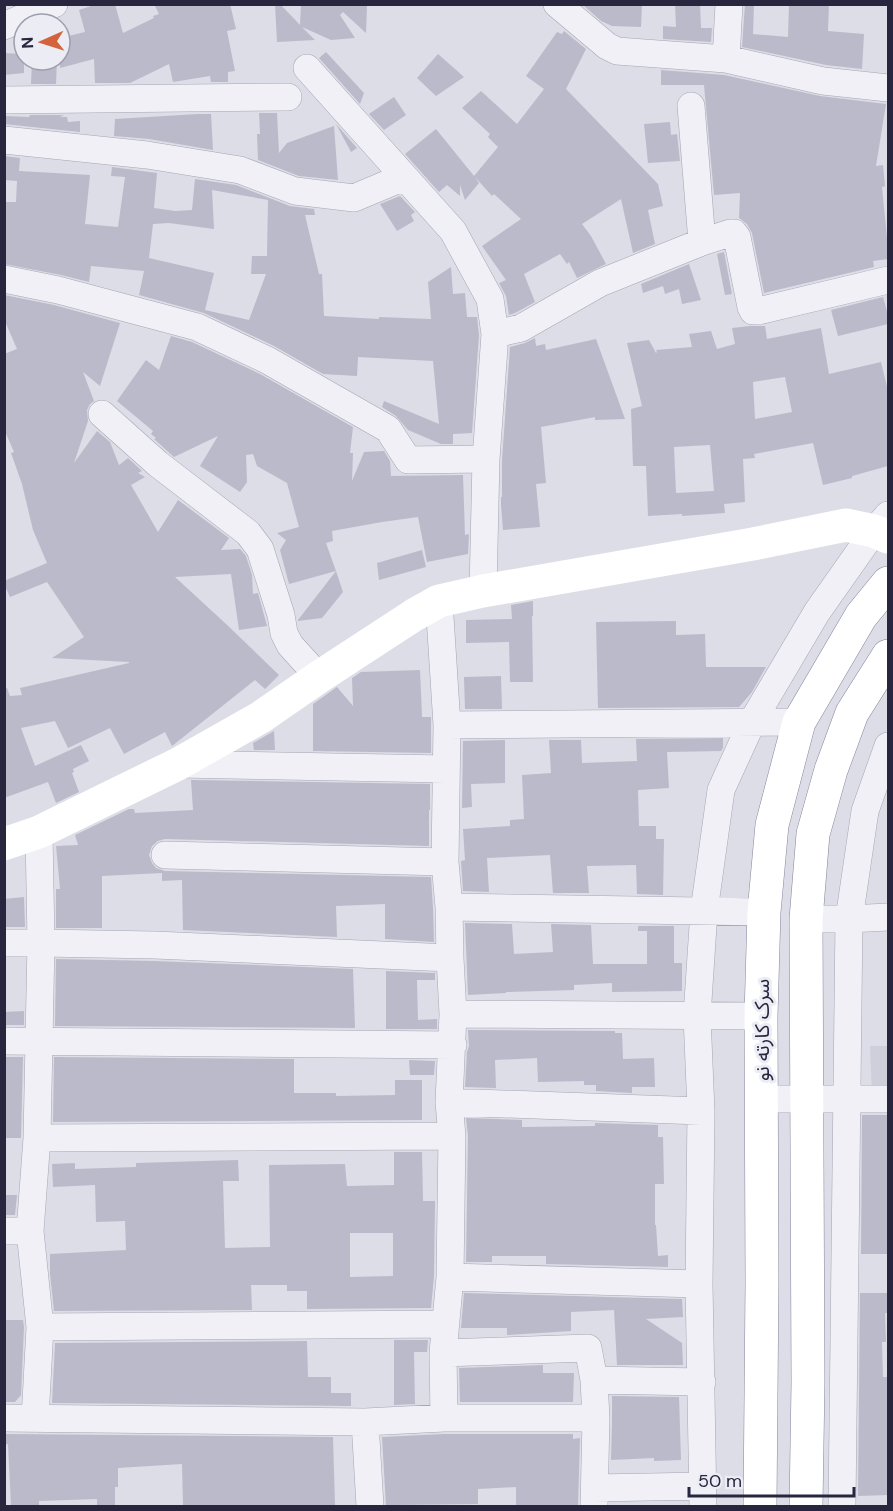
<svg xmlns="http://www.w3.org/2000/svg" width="893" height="1511" viewBox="0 0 893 1511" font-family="'DM Sans','Noto Sans Arabic',sans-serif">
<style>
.built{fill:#cfcfdc}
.building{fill:#babaca;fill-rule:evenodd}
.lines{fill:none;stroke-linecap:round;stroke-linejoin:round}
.street-casing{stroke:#a6a6b4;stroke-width:28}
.highway-casing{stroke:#84849e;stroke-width:34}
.street{stroke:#f0f0f6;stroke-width:27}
.secondary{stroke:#fff;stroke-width:33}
.highway{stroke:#fff;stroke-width:33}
.labels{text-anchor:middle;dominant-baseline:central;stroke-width:6;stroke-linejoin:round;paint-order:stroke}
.street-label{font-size:20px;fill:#27263e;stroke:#ececf5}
</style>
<rect width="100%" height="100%" fill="#dddde7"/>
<path class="built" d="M 870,1046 L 888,1046 L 888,1092 L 872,1093 Z"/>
<path class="building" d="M 97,4 L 115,4 L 123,33 L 154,18 L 153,16 L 159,14 L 154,4 L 230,4 L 236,29 L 227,31 L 235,71 L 228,72 L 228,82 L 211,82 L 210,76 L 173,82 L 169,64 L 130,83 L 95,83 L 94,59 L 60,68 L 60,38 L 85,32 L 79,10 Z
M 275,4 L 280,4 L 300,25 L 301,4 L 367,6 L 366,33 L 343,12 L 340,15 L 355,38 L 331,40 L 302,27 L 315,40 L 277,42 Z
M 582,4 L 642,4 L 641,27 L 612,26 L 601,21 Z
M 675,4 L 700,4 L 701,28 L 712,28 L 711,42 L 663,39 L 663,26 L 676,27 Z
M 745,4 L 754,4 L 753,34 L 788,37 L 789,4 L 829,4 L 828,31 L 864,34 L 862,69 L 826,65 L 742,47 Z
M 564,31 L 586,49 L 566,89 L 658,184 L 663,206 L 648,210 L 655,244 L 633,253 L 621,199 L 582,224 L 591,236 L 606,264 L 577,278 L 569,262 L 567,264 L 560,254 L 524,274 L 535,302 L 515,313 L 509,315 L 506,296 L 499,283 L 506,280 L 482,246 L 521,219 L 494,194 L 492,196 L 475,177 L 479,183 L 465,200 L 460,185 L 460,196 L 447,185 L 439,192 L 405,154 L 436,129 L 474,176 L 498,147 L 488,137 L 490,134 L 462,108 L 481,91 L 517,124 L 544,89 L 526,76 L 557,32 L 562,34 Z
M 326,52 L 364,93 L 360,104 L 319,58 Z
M 4,53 L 24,54 L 24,73 L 4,75 Z
M 438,54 L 464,77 L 436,96 L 417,78 Z
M 32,60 L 57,60 L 56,84 L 31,84 Z
M 661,70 L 724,75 L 820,96 L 886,104 L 876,166 L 883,165 L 885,186 L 882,187 L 888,248 L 888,259 L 873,261 L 874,267 L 764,293 L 752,233 L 747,224 L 739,218 L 740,193 L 714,195 L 704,85 L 661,85 Z
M 394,97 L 406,115 L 384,130 L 369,114 Z
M 259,113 L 277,113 L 279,153 L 287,143 L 334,126 L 338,180 L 299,176 L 258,160 L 257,134 L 260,134 Z
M 198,114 L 211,114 L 213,150 L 149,139 L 114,136 L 115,119 Z
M 30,115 L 64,115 L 60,117 L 67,117 L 68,122 L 80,121 L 80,132 L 4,124 L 4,116 L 29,117 Z
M 670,122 L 671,135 L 677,134 L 680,161 L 648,163 L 644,124 Z
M 336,124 L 357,148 L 351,152 Z
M 4,156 L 20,158 L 19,171 L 90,175 L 85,224 L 118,227 L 125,177 L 111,176 L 112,167 L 157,173 L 154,208 L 175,211 L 192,210 L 195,179 L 236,185 L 290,206 L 314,209 L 315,215 L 305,215 L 319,274 L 322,274 L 324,316 L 379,319 L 379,317 L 431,319 L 428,282 L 451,267 L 453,294 L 465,293 L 467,317 L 477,317 L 479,335 L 472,433 L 453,434 L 453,444 L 441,444 L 408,430 L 396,416 L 382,407 L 384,401 L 439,424 L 433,361 L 358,357 L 357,376 L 323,374 L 274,346 L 204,313 L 139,295 L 144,271 L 91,266 L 89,282 L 61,275 L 4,264 L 4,202 L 16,202 L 17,181 L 4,180 ZM 212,190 L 268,200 L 267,256 L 252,256 L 251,274 L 266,274 L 249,320 L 205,310 L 214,273 L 149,258 L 153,224 L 169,223 L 214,229 Z
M 400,196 L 415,212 L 411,215 L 414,221 L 397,231 L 380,204 Z
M 724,252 L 732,294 L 725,295 L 717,254 Z
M 689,264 L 701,300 L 682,304 L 679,289 L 665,294 L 663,286 L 643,293 L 641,284 Z
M 4,295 L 54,305 L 120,323 L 100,386 L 83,372 L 94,401 L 90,404 L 87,410 L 88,421 L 74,463 L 97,431 L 110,442 L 119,465 L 128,458 L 142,471 L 138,473 L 145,477 L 131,485 L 158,532 L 178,500 L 229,538 L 221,550 L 240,549 L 246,556 L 252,575 L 253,594 L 258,593 L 267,626 L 239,630 L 231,574 L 175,577 L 225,623 L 279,675 L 265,689 L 255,680 L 172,746 L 165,732 L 124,754 L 110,728 L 68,748 L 55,721 L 21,728 L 35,766 L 81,745 L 89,761 L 73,769 L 74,772 L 72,773 L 79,792 L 56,803 L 48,782 L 4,798 L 4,688 L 7,688 L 10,696 L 22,695 L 20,688 L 129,663 L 129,662 L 52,658 L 84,637 L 47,582 L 10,597 L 4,584 L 4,581 L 47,563 L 33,530 L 22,484 L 11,453 L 14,452 L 4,429 L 4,354 L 17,349 L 4,319 Z
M 883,297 L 888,315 L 888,324 L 838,336 L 831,310 Z
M 750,326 L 765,326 L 767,339 L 821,328 L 829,374 L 881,362 L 888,391 L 888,466 L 852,476 L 852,478 L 823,485 L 813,443 L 754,454 L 755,458 L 743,459 L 745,502 L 724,504 L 725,513 L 682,516 L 682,514 L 648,516 L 646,466 L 633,466 L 631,409 L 642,406 L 627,343 L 649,340 L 656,353 L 657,352 L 656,350 L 692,347 L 689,334 L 711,331 L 717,349 L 735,344 L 732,328 ZM 785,377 L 792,412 L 755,419 L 753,382 ZM 710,445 L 714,491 L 676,493 L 674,447 Z
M 171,336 L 192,342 L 260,374 L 353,427 L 350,453 L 353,453 L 352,481 L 364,452 L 384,451 L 390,461 L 391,476 L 463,475 L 465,535 L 469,534 L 468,554 L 427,562 L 418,517 L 382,522 L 332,531 L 333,541 L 326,543 L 336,571 L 289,584 L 280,550 L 286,540 L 277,533 L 299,527 L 287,483 L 257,466 L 253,454 L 246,455 L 247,482 L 240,492 L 200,466 L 218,436 L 174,457 L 154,439 L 156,438 L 151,434 L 153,431 L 117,401 L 146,360 L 159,370 Z
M 535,338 L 536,346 L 545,344 L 546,350 L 596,339 L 625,419 L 595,420 L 595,417 L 541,427 L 546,483 L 536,484 L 540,527 L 503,530 L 501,504 L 501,497 L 502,497 L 502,460 L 510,347 L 525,343 Z
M 422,550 L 426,567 L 379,580 L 377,563 Z
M 336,571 L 343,592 L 322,618 L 298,621 L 298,620 Z
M 533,601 L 533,616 L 532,616 L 533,682 L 510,682 L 509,642 L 466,643 L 466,620 L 512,619 L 511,605 Z
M 676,621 L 676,635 L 705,634 L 706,667 L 766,667 L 752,692 L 739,707 L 598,708 L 596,622 Z
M 420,670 L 422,717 L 431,717 L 431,753 L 313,751 L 313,704 L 337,687 L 353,706 L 352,678 L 361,672 Z
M 501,676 L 502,709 L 465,709 L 464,677 Z
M 274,731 L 275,750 L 254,750 L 253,743 Z
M 723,738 L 723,748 L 721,751 L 667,752 L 669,788 L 638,790 L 639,826 L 656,826 L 656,839 L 664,839 L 663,895 L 637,894 L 636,865 L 587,866 L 589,893 L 553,893 L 550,855 L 487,858 L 489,892 L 463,891 L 461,861 L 465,860 L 463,829 L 510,826 L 510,820 L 524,819 L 522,775 L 551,773 L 549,740 L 581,740 L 582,763 L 637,761 L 636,739 Z
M 505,740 L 505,783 L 471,784 L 472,807 L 462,808 L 463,741 Z
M 191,780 L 430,784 L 430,810 L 429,810 L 429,846 L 165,839 L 158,841 L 152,846 L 149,855 L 152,863 L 156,868 L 165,871 L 431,877 L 433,908 L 434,942 L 385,939 L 385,904 L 336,906 L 337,937 L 183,930 L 182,880 L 162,881 L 162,873 L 102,876 L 102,928 L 56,928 L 56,889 L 60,889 L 56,846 L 78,845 L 75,835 L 129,809 L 134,809 L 135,813 L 193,810 Z
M 24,897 L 25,927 L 4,927 L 4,899 Z
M 465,923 L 512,924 L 514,954 L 553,952 L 551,924 L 591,925 L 593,964 L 647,964 L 647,931 L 638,931 L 638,926 L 674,926 L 674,963 L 682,963 L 682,991 L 612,992 L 612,983 L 574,985 L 574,990 L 506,992 L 506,993 L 468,995 Z
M 56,959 L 155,961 L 353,969 L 355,1028 L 55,1026 Z
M 386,971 L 435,973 L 435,980 L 417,980 L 418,1020 L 437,1019 L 437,1029 L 386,1029 Z
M 24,1011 L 24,1025 L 4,1025 L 4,1012 Z
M 468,1030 L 615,1031 L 615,1033 L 622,1033 L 623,1059 L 654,1058 L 655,1087 L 632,1087 L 632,1093 L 596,1091 L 596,1085 L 584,1085 L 584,1081 L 538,1082 L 537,1058 L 495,1060 L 496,1088 L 465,1087 L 467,1052 L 469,1046 Z
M 4,1057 L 23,1057 L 21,1138 L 4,1138 Z
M 54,1057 L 294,1059 L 294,1093 L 336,1093 L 336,1096 L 395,1095 L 395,1080 L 422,1080 L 422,1120 L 53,1122 Z
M 409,1060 L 435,1061 L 434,1075 L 410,1075 Z
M 862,1115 L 888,1115 L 888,1254 L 861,1254 Z
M 466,1118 L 522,1120 L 522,1127 L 595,1126 L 595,1123 L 658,1125 L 658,1137 L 663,1137 L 664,1184 L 655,1184 L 655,1225 L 656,1225 L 658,1256 L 668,1255 L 668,1267 L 546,1264 L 546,1256 L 492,1256 L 492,1262 L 466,1262 L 468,1136 Z
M 394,1152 L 422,1152 L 423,1201 L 435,1201 L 434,1276 L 431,1308 L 307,1309 L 307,1291 L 287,1291 L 287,1285 L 251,1285 L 252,1310 L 54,1311 L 50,1274 L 50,1254 L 126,1250 L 125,1221 L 96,1222 L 95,1185 L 53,1187 L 52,1164 L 75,1163 L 75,1169 L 136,1167 L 136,1163 L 238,1160 L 239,1181 L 223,1181 L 225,1248 L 270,1247 L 269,1165 L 345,1164 L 347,1186 L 394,1185 ZM 350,1233 L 393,1233 L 393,1276 L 350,1277 Z
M 4,1195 L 17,1195 L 15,1215 L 4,1215 Z
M 464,1293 L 682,1299 L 683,1317 L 646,1319 L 682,1343 L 683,1365 L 617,1365 L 614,1310 L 571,1312 L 571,1331 L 507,1335 L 507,1328 L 461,1328 Z
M 860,1293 L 888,1293 L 888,1313 L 885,1313 L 886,1342 L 882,1342 L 883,1377 L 888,1377 L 888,1495 L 858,1496 Z
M 4,1320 L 23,1320 L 24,1327 L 21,1395 L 15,1402 L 4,1402 Z
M 394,1340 L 428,1340 L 427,1352 L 414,1352 L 415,1404 L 394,1405 Z
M 307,1341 L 308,1377 L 331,1377 L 331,1393 L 351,1393 L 351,1406 L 52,1403 L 55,1343 Z
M 543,1365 L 543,1373 L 574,1373 L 573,1402 L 460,1402 L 459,1368 Z
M 612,1396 L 679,1397 L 681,1460 L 654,1461 L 654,1458 L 611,1460 L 612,1423 Z
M 4,1434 L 333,1437 L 335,1505 L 183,1505 L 182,1464 L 118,1468 L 118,1487 L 115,1487 L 115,1505 L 97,1505 L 97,1499 L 39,1501 L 39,1505 L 11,1506 L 8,1444 L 4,1445 Z
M 444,1434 L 573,1434 L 573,1439 L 580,1438 L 578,1505 L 516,1506 L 516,1487 L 478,1489 L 478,1504 L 398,1505 L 398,1506 L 386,1506 L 382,1437 Z"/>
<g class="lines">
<g class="street-casing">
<path id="street" d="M 557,4 L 607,46 L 617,51 L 726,59 L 823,81 L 888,88
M 4,26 L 54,4
M 726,59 L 729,4
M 307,68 L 453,231 L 490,299 L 495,334 L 486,459 L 483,591
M 4,100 L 288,97
M 691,106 L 702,242
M 4,140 L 147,155 L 240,170 L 295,191 L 354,198 L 404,177
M 4,279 L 58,290 L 197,327 L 267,360 L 388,429 L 408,460 L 486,459
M 495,334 L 521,328 L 600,283 L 702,242 L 730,233 L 734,233 L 737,237 L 751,307 L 753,311 L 758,311 L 888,280
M 102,414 L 158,464 L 248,533 L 260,549 L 281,615 L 284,633 L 290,645 L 319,677
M 439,601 L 447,725 L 445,862 L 449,907 L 450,958 L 453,1014 L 449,1102 L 452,1136 L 450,1277 L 443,1353 L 444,1418
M 447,725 L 799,722
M 178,764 L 446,769
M 165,855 L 445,862
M 449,907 L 764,912
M 806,919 L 849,919 L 888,917
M 4,943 L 41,943 L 155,945 L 450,958
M 453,1014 L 761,1016
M 4,1041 L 453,1045
M 762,1099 L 888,1099
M 449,1102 L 701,1111
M 37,1138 L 452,1136
M 4,1231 L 30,1231
M 450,1277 L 699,1284
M 40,1327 L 445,1324
M 443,1353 L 588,1348 L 594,1380 L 596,1418 L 594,1506
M 594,1380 L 702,1382
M 4,1418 L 365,1422 L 444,1418 L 596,1418
M 35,1419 L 40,1327 L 30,1231 L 37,1138 L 39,1041 L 41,943 L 39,832
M 365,1422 L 370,1506
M 595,1488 L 703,1486
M 703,1506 L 699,1284 L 701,1111 L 697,1016 L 704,911 L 721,790 L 752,722 L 817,612 L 874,531 L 888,515
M 842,1506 L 849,919 L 865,811 L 888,746"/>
</g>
<g class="highway-casing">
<path id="highway" d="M 760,1506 L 762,1284 L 761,1016 L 764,912 L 772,825 L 799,722 L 861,616 L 888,583
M 806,1506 L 808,1383 L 806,919 L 813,834 L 831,770 L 852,713 L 888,656"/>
</g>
<use href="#street" class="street"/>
<path class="secondary" d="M 4,844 L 39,832 L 178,764 L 261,717 L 319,677 L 414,615 L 439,601 L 483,591 L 753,544 L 846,525 L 874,531 L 888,537"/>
<use href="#highway" class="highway"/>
</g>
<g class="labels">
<g class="street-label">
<text transform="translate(762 1030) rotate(-90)">سرک کارته نو</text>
</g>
</g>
<rect width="893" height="1511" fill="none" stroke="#27263e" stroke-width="12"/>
<g transform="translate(42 42) rotate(267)"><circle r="28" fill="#ececf5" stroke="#9d9dac" stroke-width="1.5"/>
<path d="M0-4.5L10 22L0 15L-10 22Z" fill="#d2633c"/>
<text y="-9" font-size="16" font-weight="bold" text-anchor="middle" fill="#27263e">N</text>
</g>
<path d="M689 1487v9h165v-9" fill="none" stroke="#27263e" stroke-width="3"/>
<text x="698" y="1487" font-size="18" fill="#27263e" stroke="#ececf5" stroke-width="4.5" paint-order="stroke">50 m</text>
</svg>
